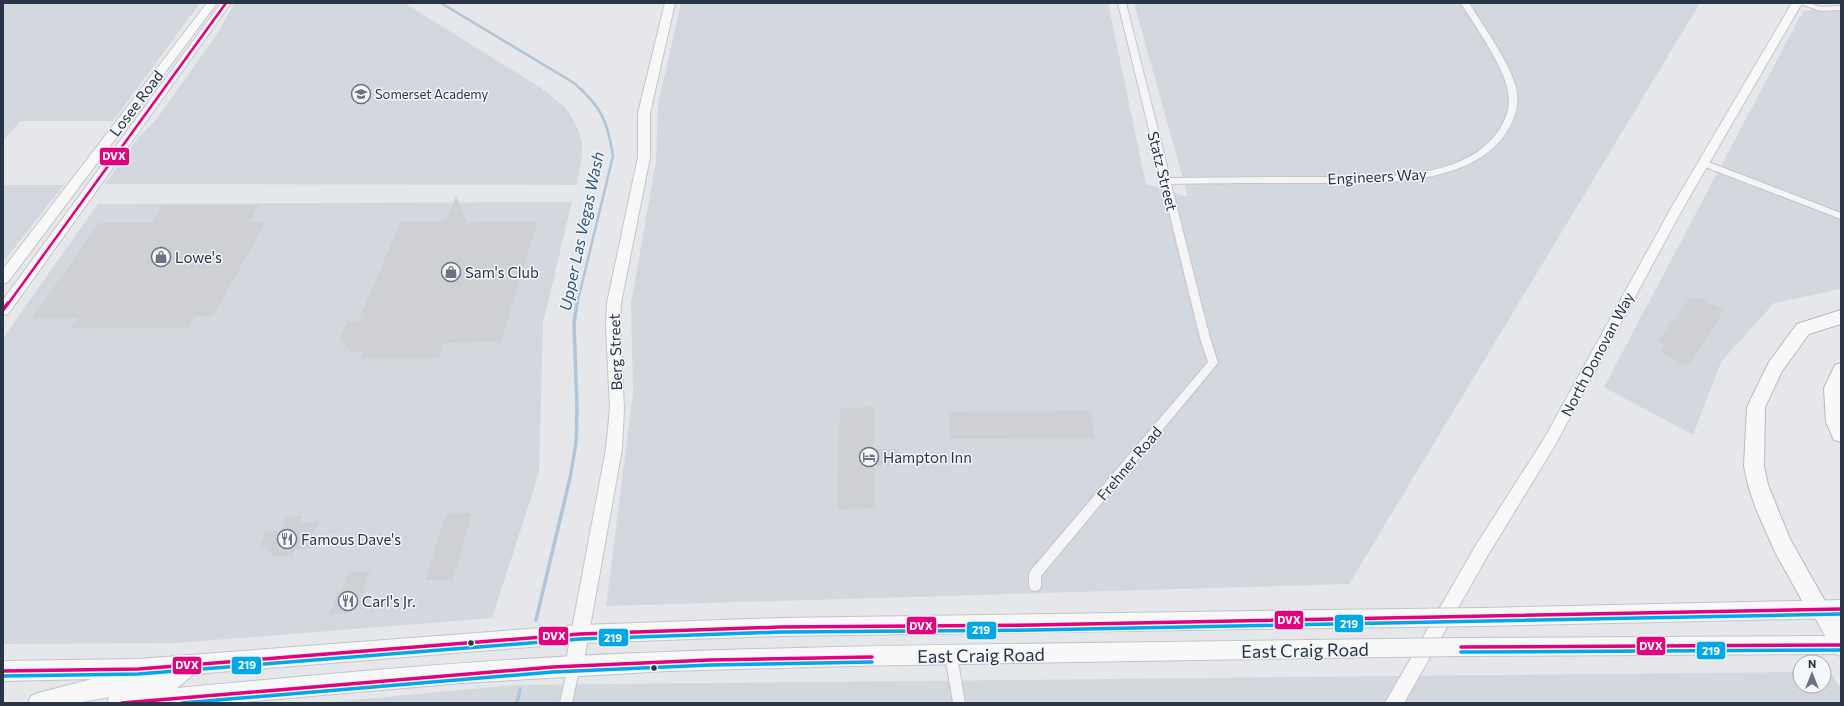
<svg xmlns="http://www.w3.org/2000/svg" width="1844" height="706" viewBox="0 0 1844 706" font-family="Commissioner,sans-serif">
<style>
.built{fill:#d3d7de}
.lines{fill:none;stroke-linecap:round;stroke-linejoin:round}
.stream-far1{stroke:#b2c5d7;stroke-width:2.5}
.stream{stroke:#b2c5d7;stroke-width:3.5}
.building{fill:#ced0d3}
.street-casing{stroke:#c3c5c8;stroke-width:2}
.secondary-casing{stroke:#c3c5c8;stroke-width:2}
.primary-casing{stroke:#c1c4c8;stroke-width:2}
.highway-casing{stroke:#b7babf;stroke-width:2}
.street{fill:#f5f5f7;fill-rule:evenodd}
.secondary{fill:#f8f8f8;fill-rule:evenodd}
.primary{fill:#f8f8f8;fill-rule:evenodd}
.highway{fill:#f8f8f8;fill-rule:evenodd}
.primary-bridge-casing{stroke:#c1c4c8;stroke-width:20;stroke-linecap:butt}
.primary-bridge{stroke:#f8f8f8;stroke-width:18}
.bus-1-far1-casing{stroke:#f4f6f9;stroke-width:5}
.bus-1-casing{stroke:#f4f6f9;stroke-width:6}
.bus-2-casing{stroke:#f4f6f9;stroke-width:6}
.bus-1-far1{stroke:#e5007d;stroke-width:2.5}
.bus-1{stroke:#e5007d;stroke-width:3.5}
.bus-2{stroke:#02a7e7;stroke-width:3.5}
.bus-dot{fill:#293547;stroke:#f4f6f9;stroke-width:1.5}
.labels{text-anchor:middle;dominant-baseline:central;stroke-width:3;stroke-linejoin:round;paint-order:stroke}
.far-poi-label{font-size:13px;fill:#293547;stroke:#f4f6f9;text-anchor:start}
.street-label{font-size:15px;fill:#293547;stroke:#f4f6f9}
.poi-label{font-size:15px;fill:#293547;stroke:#f4f6f9;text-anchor:start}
.water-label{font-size:16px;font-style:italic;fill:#2f567f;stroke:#f4f6f9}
.near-street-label{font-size:18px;fill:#293547;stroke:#f4f6f9}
.line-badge{stroke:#f4f6f9;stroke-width:1.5}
.badge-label{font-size:11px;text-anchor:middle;font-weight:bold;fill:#fff}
</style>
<rect width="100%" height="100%" fill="#e5e7ea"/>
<path class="built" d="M 3,3 L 200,3 L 113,121 L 20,121 L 3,141 Z
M 681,3 L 1108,3 L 1146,184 L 1188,197 L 1134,3 L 1700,3 L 1349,584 L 606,606 L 633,393 L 631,303 L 656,162 L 658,104 Z
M 234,4 L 406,4 L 541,88 L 566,108 L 578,129 L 582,144 L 582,155 L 577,185 L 105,184 L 139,137 L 156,120 L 218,33 Z
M 1841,6 L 1841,289 L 1774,303 L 1721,362 L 1693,435 L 1604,387 L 1803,11 Z
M 3,185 L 64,185 L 3,262 Z
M 572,202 L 543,323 L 539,473 L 492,618 L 177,643 L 3,644 L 3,338 L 98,204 Z
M 1800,672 L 1800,686 L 1824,686 L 1824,672 L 1830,672 L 1841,688 L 1841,703 L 320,703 L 516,685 Z"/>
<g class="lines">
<path class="stream-far1" d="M 441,3 L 574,83 C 601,106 608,122 613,156 L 577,304"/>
<path class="stream" d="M 536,620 L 570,478 L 576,443 L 577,411 L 574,323 L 577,303
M 517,703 L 520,689"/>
</g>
<path class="building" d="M 456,197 L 467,222 L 538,221 L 501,341 L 443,343 L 439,358 L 361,358 L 363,352 L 352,352 L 339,338 L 347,322 L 358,322 L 401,221 L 446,221 Z
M 259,205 L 250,222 L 266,222 L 213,316 L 195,316 L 188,328 L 71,328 L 78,318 L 32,318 L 99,223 L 152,223 L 162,206 Z
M 1684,297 L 1690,300 L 1692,297 L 1698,300 L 1699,297 L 1724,310 L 1719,316 L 1721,317 L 1691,361 L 1685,366 L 1660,352 L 1665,345 L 1658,341 L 1669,326 L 1667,325 L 1678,315 L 1686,303 Z
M 874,407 L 874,449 L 899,449 L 899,465 L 875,466 L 875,508 L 837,509 L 840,408 Z
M 1091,411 L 1094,438 L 950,439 L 949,412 Z
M 472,513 L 453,580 L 425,580 L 446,514 Z
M 303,516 L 300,523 L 318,522 L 308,549 L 295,550 L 293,556 L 273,556 L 267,546 L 259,547 L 266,531 L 281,531 L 286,517 Z
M 349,572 L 370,572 L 357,610 L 347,611 L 346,614 L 330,614 L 338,591 L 342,591 Z"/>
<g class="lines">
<g class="street-casing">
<path id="street" d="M 1118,3 L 1126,3 L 1170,178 C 1212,178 1254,177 1297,177 C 1356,176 1457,187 1497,133 C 1504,123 1509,112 1509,100 C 1509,72 1476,28 1461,3 L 1469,3 C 1483,26 1514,68 1517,93 C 1519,109 1513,123 1504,136 C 1462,192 1358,182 1295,183 C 1254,183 1213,183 1171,184 L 1210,338 L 1218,363 L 1041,576 L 1041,586 L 1039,590 L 1035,591 L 1031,590 C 1028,584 1028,576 1031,570 L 1208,362 L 1200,338 Z
M 1797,3 L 1809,3 L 1821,7 L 1841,6 L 1841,10 L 1821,11 Z
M 1703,160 L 1841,213 L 1841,219 L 1700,165 L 1700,161 Z
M 951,650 L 955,652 L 957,656 L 965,703 L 953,702 L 945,656 L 947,652 Z
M 574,660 L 578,662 L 580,666 L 572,703 L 560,703 L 568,666 L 570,662 Z"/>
</g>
<g class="secondary-casing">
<path id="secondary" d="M 207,3 L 217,3 L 8,282 L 3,284 L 3,269 Z
M 221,3 L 231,3 L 8,314 L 3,315 L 3,300 Z
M 665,3 L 675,3 L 650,113 L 650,157 L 621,303 L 620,327 L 624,408 L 622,449 L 583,666 L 580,672 L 574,674 L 568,672 L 565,666 L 606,449 L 610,408 L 606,327 L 607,303 L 638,157 L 638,113 Z
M 1792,3 L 1802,3 L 1682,210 L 1554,447 L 1488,555 L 1404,703 L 1385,703 L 1476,545 L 1544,439 L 1670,210 Z
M 1819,602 L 1825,605 L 1831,602 L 1837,604 L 1841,611 L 1841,656 L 1835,654 L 1811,610 L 1813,604 Z"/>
</g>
<g class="primary-casing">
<path id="primary" d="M 1841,600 L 1841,618 L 1481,626 L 1474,623 L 1471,617 L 1474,611 L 1481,608 Z
M 1327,610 L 1334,613 L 1337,619 L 1334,625 L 1327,628 L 780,636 L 580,643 L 194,674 L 177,688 C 310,676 442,663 575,656 C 819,644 1064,644 1309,640 L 1316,642 L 1319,649 L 1316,656 L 1309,658 L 850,666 L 667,671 L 462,683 L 232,703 L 107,703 L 109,697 L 76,703 L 28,703 L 31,696 L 38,693 L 92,679 L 3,681 L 3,661 L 138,659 L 580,625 L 780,618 Z
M 1841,636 L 1841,654 L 1463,656 L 1456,654 L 1453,647 L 1456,640 L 1463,638 Z"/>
</g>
<g class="highway-casing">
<path id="highway" d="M 1841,310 L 1841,324 L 1809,334 L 1782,371 L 1765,407 L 1764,466 L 1768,485 L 1790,539 L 1830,610 L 1827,617 L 1819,620 L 1811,617 L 1775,552 L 1756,509 L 1748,485 L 1744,466 L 1747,407 L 1769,362 L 1797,324 Z
M 1841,363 L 1841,442 L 1834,440 L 1826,422 L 1824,388 L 1835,365 Z"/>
</g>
<use href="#street" class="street"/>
<use href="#secondary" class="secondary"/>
<use href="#primary" class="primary"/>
<use href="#highway" class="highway"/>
<g class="primary-bridge-casing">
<path id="primary-bridge" d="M 1327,619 L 1481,617
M 1309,649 L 1463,647"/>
</g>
<use href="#primary-bridge" class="primary-bridge"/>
<g class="bus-1-far1-casing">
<path id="bus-1-far1" d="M 8,304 L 226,3"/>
</g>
<g class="bus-1-casing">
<path id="bus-1" d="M 3,310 L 8,303
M 1461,647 L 1841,645
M 3,671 L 138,669 L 580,634 L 780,627 L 1034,625 L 1841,609
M 122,703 L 553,667 L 710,660 L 872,657"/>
</g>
<g class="bus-2-casing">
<path id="bus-2" d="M 1461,652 L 1841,650
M 3,676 L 138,674 L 580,639 L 780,632 L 1034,630 L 1841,614
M 182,703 L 553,672 L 710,665 L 872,662"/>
</g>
<use href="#bus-1-far1" class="bus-1-far1"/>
<use href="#bus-1" class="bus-1"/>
<use href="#bus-2" class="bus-2"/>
</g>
<defs>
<g id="school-ring" transform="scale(1)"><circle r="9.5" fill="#f4f6f9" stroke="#6b7380" stroke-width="1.5"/><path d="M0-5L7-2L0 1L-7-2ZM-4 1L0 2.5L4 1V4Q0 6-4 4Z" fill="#6b7380"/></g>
<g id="shop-ring" transform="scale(1)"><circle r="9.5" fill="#f4f6f9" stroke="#6b7380" stroke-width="1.5"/><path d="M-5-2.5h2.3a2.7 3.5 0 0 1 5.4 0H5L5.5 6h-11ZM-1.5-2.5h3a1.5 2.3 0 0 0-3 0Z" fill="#6b7380"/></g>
<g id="hotel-ring" transform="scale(1)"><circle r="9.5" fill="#f4f6f9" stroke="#6b7380" stroke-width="1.5"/><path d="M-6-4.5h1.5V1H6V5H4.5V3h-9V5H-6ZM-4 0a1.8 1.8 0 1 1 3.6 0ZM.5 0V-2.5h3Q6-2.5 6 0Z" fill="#6b7380"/></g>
<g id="restaurant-ring" transform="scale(1)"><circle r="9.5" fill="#f4f6f9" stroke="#6b7380" stroke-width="1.5"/><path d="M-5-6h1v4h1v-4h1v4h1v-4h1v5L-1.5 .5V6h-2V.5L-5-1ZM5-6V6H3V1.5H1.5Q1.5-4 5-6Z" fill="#6b7380"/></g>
</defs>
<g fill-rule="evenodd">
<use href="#school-ring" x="361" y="94"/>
<use href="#shop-ring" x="161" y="257"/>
<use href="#shop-ring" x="451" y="272"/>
<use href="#hotel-ring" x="869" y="457"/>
<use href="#restaurant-ring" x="287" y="539"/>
<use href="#restaurant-ring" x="348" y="601"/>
</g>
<g class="bus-dot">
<circle cx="471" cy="643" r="3.5"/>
<circle cx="654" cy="668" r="3.5"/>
</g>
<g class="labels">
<g class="far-poi-label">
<text x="375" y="94">Somerset Academy</text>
</g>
<g class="street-label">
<text transform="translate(136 103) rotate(-53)">Losee Road</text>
<text transform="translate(1163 171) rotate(76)">Statz Street</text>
<text transform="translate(1377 176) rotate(-3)">Engineers Way</text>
<text transform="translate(615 352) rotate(-92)">Berg Street</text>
<text transform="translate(1597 354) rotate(-62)">North Donovan Way</text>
<text transform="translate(1129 463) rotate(-50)">Frehner Road</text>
</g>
<g class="poi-label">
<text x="175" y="257">Lowe's</text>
<text x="465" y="272">Sam's Club</text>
<text x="883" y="457">Hampton Inn</text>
<text x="301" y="539">Famous Dave's</text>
<text x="362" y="601">Carl's Jr.</text>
</g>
<g class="water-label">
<text transform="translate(581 231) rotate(-78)">Upper Las Vegas Wash</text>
</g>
<g class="near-street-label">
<text transform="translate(1305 650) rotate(-1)">East Craig Road</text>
<text transform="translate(981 655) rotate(-1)">East Craig Road</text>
</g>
</g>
<g class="line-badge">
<rect x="99" y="147" width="31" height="19" rx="4" fill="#e5007d"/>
<rect x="1274" y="610" width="30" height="20" rx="4" fill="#e5007d"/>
<rect x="1334" y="614" width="30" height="19" rx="4" fill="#02a7e7"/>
<rect x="906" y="616" width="31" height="19" rx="4" fill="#e5007d"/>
<rect x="966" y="621" width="31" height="19" rx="4" fill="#02a7e7"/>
<rect x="538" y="626" width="31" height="20" rx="4" fill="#e5007d"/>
<rect x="598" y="628" width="31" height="19" rx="4" fill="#02a7e7"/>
<rect x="1636" y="636" width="30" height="20" rx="4" fill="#e5007d"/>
<rect x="1696" y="641" width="30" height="19" rx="4" fill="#02a7e7"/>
<rect x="172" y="656" width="30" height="19" rx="4" fill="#e5007d"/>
<rect x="231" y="656" width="31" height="19" rx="4" fill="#02a7e7"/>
</g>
<g class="badge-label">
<text x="114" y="160">DVX</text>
<text x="1289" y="624">DVX</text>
<text x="1349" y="628">219</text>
<text x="921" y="630">DVX</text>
<text x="981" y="634">219</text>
<text x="554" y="640">DVX</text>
<text x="613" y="642">219</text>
<text x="1651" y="650">DVX</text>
<text x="1711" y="655">219</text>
<text x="187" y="669">DVX</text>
<text x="247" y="669">219</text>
</g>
<rect width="1844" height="706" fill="none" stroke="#293547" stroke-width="8"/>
<g transform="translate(1812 674)"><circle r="19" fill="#f4f6f9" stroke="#a3a9b2"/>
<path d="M0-3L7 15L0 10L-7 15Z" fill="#6b7380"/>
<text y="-6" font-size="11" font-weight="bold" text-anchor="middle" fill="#293547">N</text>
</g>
</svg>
